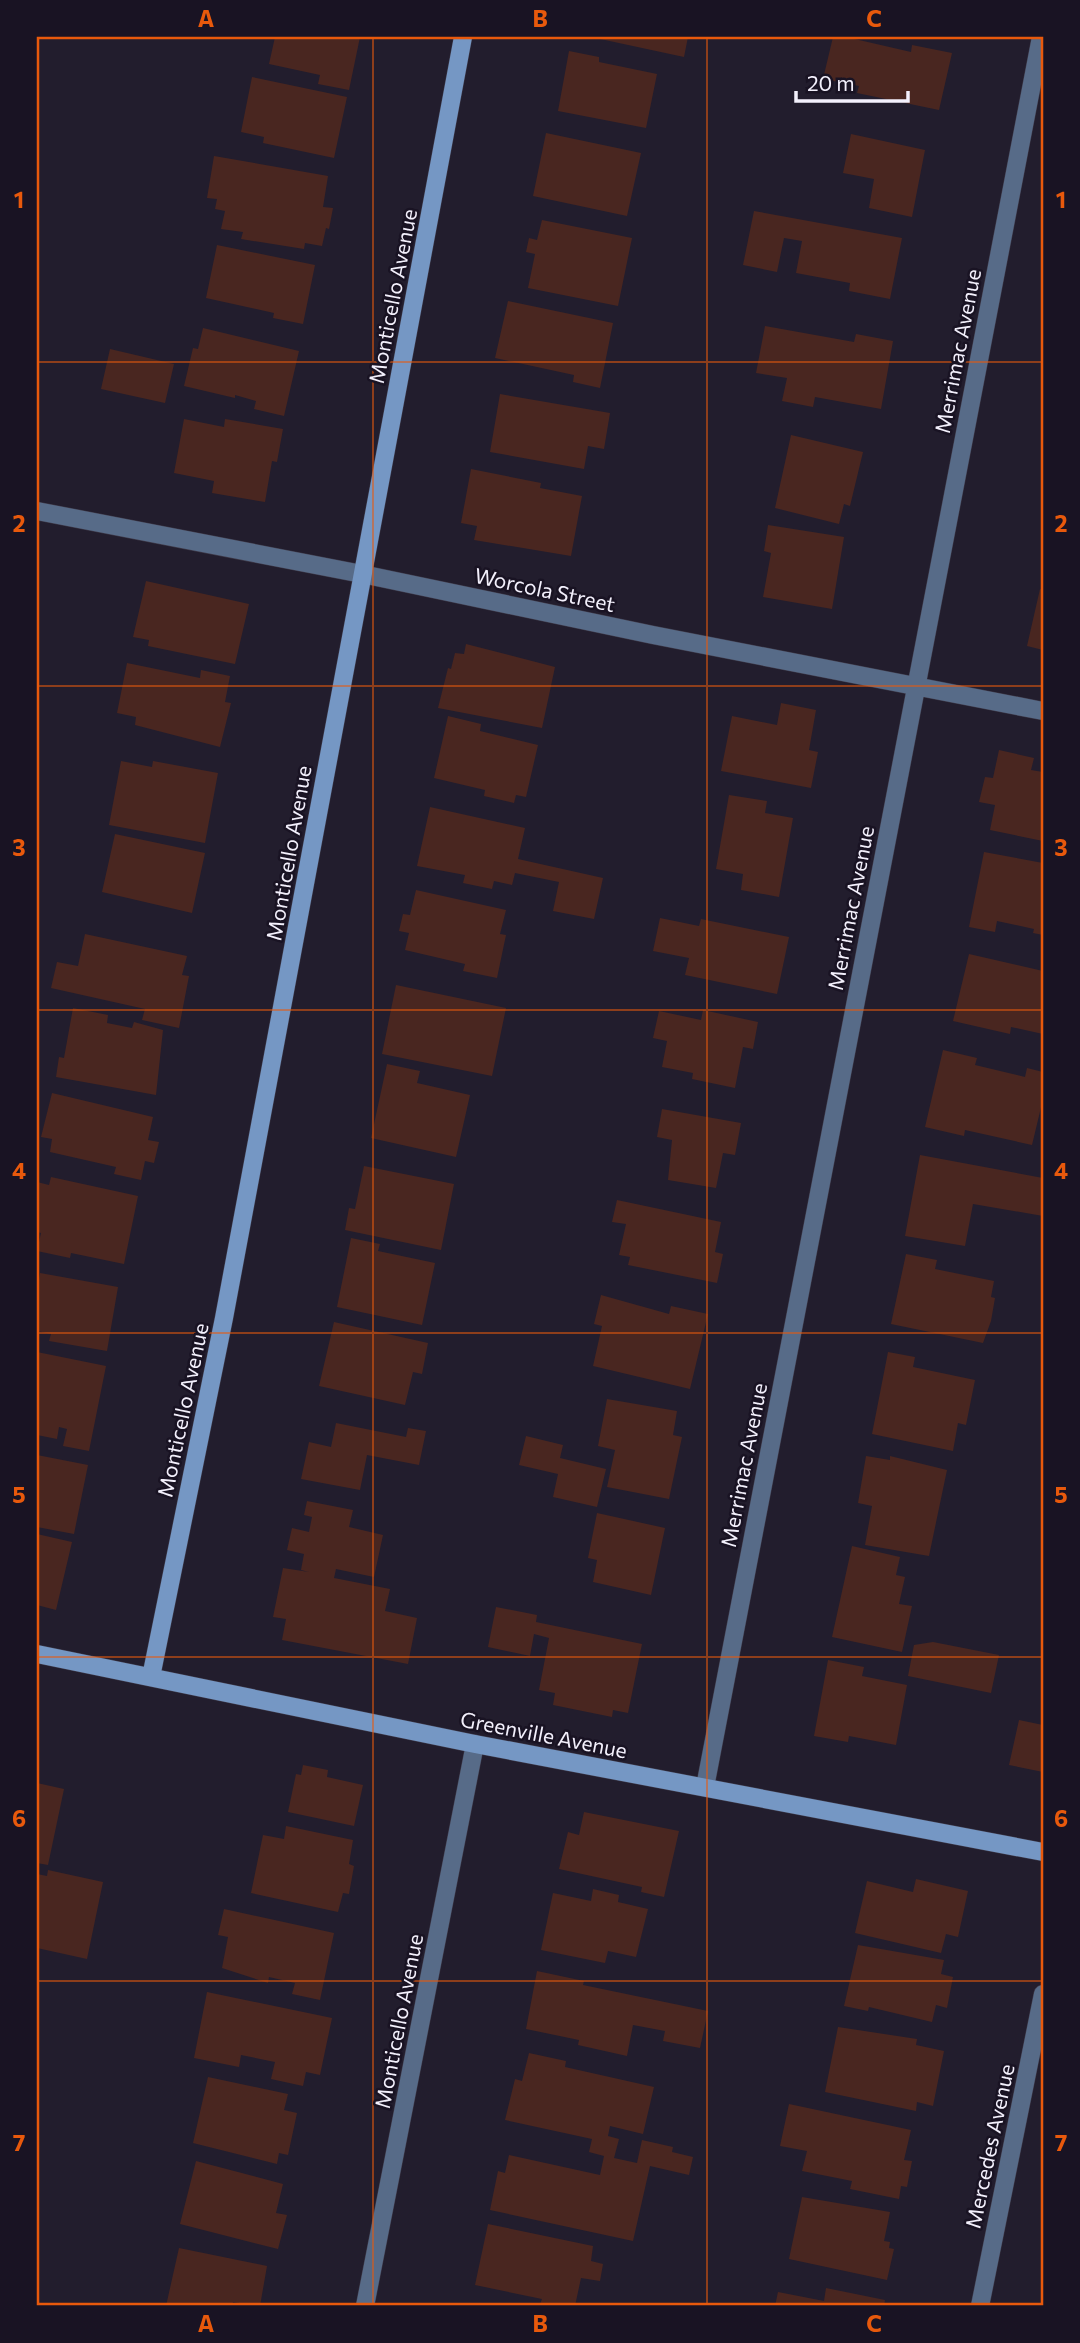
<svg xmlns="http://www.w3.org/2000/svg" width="1080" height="2343" viewBox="0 0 1080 2343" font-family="Commissioner,sans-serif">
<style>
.building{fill:#492620}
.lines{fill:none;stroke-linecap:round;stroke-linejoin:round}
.street-casing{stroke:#3f3b4a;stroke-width:19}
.secondary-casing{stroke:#3f3b4a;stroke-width:19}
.street{stroke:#576b88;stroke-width:18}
.secondary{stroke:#7597c4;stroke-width:18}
.grid{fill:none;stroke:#e8590c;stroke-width:2;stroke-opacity:0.55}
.labels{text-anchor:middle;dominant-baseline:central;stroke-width:5;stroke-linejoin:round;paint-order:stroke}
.street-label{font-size:21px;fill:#f3f0fc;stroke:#191323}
.neatline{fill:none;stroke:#e8590c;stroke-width:2.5}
.grid-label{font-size:23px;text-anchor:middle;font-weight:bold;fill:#e8590c}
</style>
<rect width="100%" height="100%" fill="#221d2d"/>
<path class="building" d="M 275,37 L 360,37 L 349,90 L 318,84 L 320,75 L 269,64 Z
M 591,37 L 688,37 L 684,57 Z
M 833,37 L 846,37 L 911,52 L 912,45 L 952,53 L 939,110 L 857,93 L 859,86 L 823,79 Z
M 569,51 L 599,57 L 599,62 L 657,74 L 646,128 L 558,111 Z
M 252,77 L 347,97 L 334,158 L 263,143 L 264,137 L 241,132 Z
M 546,133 L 641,153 L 627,216 L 533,196 Z
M 851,134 L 925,150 L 912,217 L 869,208 L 874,179 L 843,173 Z
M 214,156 L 328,176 L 323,207 L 333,208 L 329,229 L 326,228 L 322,246 L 305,243 L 304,249 L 241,239 L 243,232 L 221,229 L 225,211 L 215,209 L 217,199 L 207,198 Z
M 754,211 L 902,238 L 890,299 L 849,291 L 850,283 L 796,273 L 802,241 L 784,238 L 777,272 L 743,265 Z
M 542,220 L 632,238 L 618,306 L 528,288 L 535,254 L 526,252 L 529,238 L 537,240 Z
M 217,245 L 315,265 L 303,324 L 273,318 L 274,313 L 206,298 Z
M 508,301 L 613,323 L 600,388 L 573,382 L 574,375 L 495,358 Z
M 765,326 L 854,342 L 856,334 L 893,341 L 881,409 L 815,397 L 813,407 L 782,401 L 787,378 L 756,373 Z
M 203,328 L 299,351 L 284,416 L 254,409 L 256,401 L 235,395 L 235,398 L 184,386 L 193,348 L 198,349 Z
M 110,349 L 174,364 L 165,403 L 101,389 Z
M 500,394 L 610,413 L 604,449 L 588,446 L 584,469 L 490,452 Z
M 184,419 L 224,427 L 225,419 L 283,429 L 277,462 L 272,461 L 265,502 L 212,493 L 214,481 L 174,473 Z
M 791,435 L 863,452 L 850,506 L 844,504 L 839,524 L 775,508 Z
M 471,469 L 541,483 L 540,488 L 582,496 L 571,556 L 474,540 L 477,526 L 461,523 Z
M 768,525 L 844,537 L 832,609 L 763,597 L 771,553 L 764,551 Z
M 146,581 L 249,604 L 235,664 L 148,646 L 149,640 L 133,637 Z
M 1040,589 L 1043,590 L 1043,650 L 1027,646 Z
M 466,644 L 555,667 L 542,728 L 438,708 L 448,668 L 451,669 L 455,653 L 464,654 Z
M 127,663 L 200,678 L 201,670 L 230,676 L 225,702 L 231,703 L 220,747 L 135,725 L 136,717 L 117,713 Z
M 781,703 L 816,710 L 809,750 L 818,752 L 811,788 L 721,771 L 732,716 L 777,725 Z
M 448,716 L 481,724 L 480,731 L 538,745 L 526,797 L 516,795 L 514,803 L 484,796 L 485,790 L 434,778 Z
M 999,750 L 1034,758 L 1031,770 L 1043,772 L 1043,841 L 990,830 L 995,805 L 979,802 L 985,777 L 993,778 Z
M 121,761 L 152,767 L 153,761 L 218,773 L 205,843 L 109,825 Z
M 729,795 L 767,801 L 765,813 L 793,818 L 779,897 L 741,890 L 743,874 L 716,869 Z
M 430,807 L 525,828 L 518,859 L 603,878 L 594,919 L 553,911 L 559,882 L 515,873 L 512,885 L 494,881 L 492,889 L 463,883 L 465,875 L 417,866 Z
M 115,834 L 205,853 L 192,913 L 102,892 Z
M 984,852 L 1043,863 L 1043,935 L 1033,933 L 1034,929 L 997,921 L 995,932 L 969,927 Z
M 416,890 L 506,910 L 500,934 L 506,935 L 497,978 L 463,971 L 465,964 L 405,950 L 409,933 L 399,931 L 403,914 L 410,915 Z
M 660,918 L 699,926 L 701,919 L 789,937 L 777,994 L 685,975 L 689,958 L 653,951 Z
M 85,934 L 187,956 L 182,975 L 189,976 L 179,1028 L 142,1020 L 145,1009 L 51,988 L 57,962 L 78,966 Z
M 969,954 L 1043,971 L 1043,1034 L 1011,1027 L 1010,1034 L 953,1021 Z
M 396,985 L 506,1008 L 492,1076 L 382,1054 Z
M 73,1008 L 108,1015 L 107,1023 L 132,1028 L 134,1022 L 163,1030 L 156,1095 L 56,1077 L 59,1057 L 64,1058 Z
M 703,1010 L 758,1022 L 753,1049 L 743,1047 L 735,1088 L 692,1079 L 693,1073 L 662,1067 L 667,1041 L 653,1038 L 659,1011 L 701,1020 Z
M 943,1050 L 977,1058 L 975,1065 L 1025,1077 L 1027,1068 L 1043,1072 L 1043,1099 L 1032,1145 L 965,1130 L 964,1136 L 925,1127 Z
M 387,1064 L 420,1071 L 417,1083 L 470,1095 L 456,1157 L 371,1138 Z
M 52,1093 L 153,1117 L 148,1140 L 159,1142 L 154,1163 L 145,1161 L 141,1180 L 114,1174 L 116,1167 L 50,1152 L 52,1139 L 41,1137 Z
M 662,1109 L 741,1123 L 735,1155 L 723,1153 L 716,1188 L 668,1180 L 672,1140 L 657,1137 Z
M 920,1155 L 1043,1178 L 1043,1216 L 973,1204 L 965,1246 L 905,1236 Z
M 364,1166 L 454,1184 L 441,1250 L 345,1230 L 349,1208 L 355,1209 Z
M 51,1177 L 138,1196 L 124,1264 L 71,1253 L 70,1258 L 37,1251 L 41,1233 L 37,1232 L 37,1182 L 49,1185 Z
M 617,1200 L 721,1222 L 715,1252 L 723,1254 L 717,1283 L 628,1265 L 630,1257 L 619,1255 L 626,1224 L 612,1222 Z
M 351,1238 L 380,1244 L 378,1251 L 435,1263 L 422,1325 L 337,1307 Z
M 906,1254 L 937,1260 L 935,1269 L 994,1281 L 991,1297 L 995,1298 L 991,1321 L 983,1343 L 891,1324 Z
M 40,1273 L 118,1287 L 107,1351 L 49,1341 L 51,1334 L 37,1331 L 37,1294 Z
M 601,1295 L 669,1314 L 671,1306 L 708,1314 L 690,1389 L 593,1366 L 602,1326 L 594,1324 Z
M 334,1322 L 428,1343 L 422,1374 L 413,1372 L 405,1405 L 319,1386 Z
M 37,1352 L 106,1366 L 89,1451 L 63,1446 L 67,1429 L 59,1427 L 57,1439 L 37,1435 L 39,1423 L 37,1423 Z
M 888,1352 L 915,1357 L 913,1367 L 975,1380 L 966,1425 L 958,1423 L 953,1451 L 872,1434 Z
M 607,1399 L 677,1411 L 673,1435 L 682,1437 L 669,1499 L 607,1487 L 615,1450 L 598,1446 Z
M 336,1423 L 406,1437 L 408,1428 L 426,1431 L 419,1465 L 367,1455 L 360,1490 L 301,1479 L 309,1442 L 331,1447 Z
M 526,1436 L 563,1445 L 560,1458 L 606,1469 L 597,1507 L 553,1497 L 558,1474 L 519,1465 Z
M 37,1455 L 88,1465 L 74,1534 L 37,1527 Z
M 866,1456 L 890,1460 L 890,1456 L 947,1470 L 929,1556 L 865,1545 L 872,1506 L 858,1503 Z
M 307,1501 L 353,1510 L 349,1527 L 383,1535 L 374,1577 L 336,1569 L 334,1578 L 390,1589 L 385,1611 L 417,1618 L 408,1664 L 282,1640 L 286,1619 L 273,1617 L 283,1568 L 309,1572 L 301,1570 L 304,1554 L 287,1550 L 292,1528 L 309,1532 L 312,1517 L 304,1515 Z
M 597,1513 L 665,1528 L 651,1595 L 593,1582 L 597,1560 L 588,1558 Z
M 37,1534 L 72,1542 L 56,1610 L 37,1605 Z
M 852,1546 L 900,1557 L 896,1575 L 905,1577 L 899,1604 L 912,1606 L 902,1652 L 832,1637 Z
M 496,1607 L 537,1615 L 536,1622 L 642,1644 L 628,1713 L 613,1710 L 612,1717 L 553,1705 L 555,1693 L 539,1690 L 549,1638 L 534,1634 L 530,1656 L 488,1647 Z
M 933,1642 L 999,1655 L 991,1693 L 908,1676 L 914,1645 Z
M 828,1660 L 864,1667 L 862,1676 L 907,1685 L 896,1745 L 849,1736 L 848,1742 L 814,1736 Z
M 1019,1720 L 1043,1725 L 1043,1772 L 1009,1765 Z
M 303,1765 L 328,1770 L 327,1777 L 363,1785 L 354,1826 L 288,1812 L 296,1774 L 301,1775 Z
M 37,1783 L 64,1789 L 48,1865 L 37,1863 Z
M 584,1812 L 679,1831 L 664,1897 L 641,1892 L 642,1887 L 559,1869 L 568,1832 L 579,1835 Z
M 286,1826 L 353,1840 L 349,1864 L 354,1866 L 349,1894 L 343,1893 L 338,1912 L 251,1893 L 263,1835 L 284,1839 Z
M 48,1870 L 103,1882 L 87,1959 L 37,1948 L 37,1874 L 47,1876 Z
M 916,1879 L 968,1891 L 958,1937 L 946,1934 L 941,1953 L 855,1933 L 867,1881 L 913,1892 Z
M 593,1889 L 619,1895 L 618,1902 L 648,1909 L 636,1957 L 608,1951 L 605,1963 L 541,1950 L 553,1893 L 591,1901 Z
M 224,1909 L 334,1933 L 320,2000 L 292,1994 L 295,1983 L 269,1977 L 268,1983 L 222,1968 L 228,1937 L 218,1935 Z
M 858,1945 L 944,1960 L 941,1974 L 953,1977 L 947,2008 L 936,2005 L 932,2022 L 869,2007 L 868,2011 L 844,2006 Z
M 537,1971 L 584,1981 L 583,1985 L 708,2011 L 700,2048 L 663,2041 L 665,2031 L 633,2025 L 627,2056 L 578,2045 L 579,2040 L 526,2029 Z
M 207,1992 L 332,2018 L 320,2075 L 306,2072 L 303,2086 L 271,2079 L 275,2062 L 241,2055 L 239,2067 L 194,2058 Z
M 838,2027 L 917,2039 L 916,2045 L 944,2051 L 933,2106 L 917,2102 L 916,2111 L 825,2092 Z
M 529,2053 L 566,2061 L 565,2067 L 654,2087 L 643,2134 L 610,2126 L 608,2136 L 619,2139 L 614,2158 L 637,2163 L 642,2140 L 673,2147 L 672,2152 L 693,2157 L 689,2175 L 650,2166 L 633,2241 L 490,2210 L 498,2171 L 505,2173 L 509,2155 L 600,2175 L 604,2156 L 589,2152 L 592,2139 L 505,2120 L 515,2079 L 522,2081 Z
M 208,2077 L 288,2094 L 284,2110 L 297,2113 L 288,2155 L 279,2153 L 277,2164 L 193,2143 Z
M 789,2104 L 911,2130 L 904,2160 L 912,2161 L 907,2187 L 901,2186 L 899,2199 L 850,2189 L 852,2181 L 802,2171 L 807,2151 L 780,2146 Z
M 196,2161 L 283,2184 L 276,2213 L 287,2215 L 278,2249 L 180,2224 Z
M 802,2197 L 890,2212 L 884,2241 L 890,2242 L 889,2248 L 894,2249 L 887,2280 L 789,2259 Z
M 488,2224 L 593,2246 L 591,2261 L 603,2264 L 600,2281 L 581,2278 L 575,2306 L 552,2306 L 540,2304 L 542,2299 L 475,2285 Z
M 179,2248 L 267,2266 L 260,2306 L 233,2302 L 232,2306 L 166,2306 Z
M 826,2288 L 885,2300 L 884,2306 L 775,2306 L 778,2292 L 824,2301 Z"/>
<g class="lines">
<g class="street-casing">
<path id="street" d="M 37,511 L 362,574 L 653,635 L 1043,711
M 705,1787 L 1041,37
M 365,2306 L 475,1744
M 980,2306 L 1043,1994"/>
</g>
<g class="secondary-casing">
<path id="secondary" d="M 37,1654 L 475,1744 L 1043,1852
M 151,1677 L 224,1318 L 463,37"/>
</g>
<use href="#street" class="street"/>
<use href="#secondary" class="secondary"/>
</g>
<path class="grid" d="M 373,37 L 373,2306M 707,37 L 707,2306M 37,362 L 1043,362M 37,686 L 1043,686M 37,1010 L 1043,1010M 37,1333 L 1043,1333M 37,1657 L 1043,1657M 37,1981 L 1043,1981"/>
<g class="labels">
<g class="street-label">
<text transform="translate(392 296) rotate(-79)">Monticello Avenue</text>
<text transform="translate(957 351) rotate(-79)">Merrimac Avenue</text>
<text transform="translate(545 589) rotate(12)">Worcola Street</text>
<text transform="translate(288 853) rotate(-80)">Monticello Avenue</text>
<text transform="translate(850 908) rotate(-79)">Merrimac Avenue</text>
<text transform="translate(182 1410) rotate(-78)">Monticello Avenue</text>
<text transform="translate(743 1465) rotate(-79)">Merrimac Avenue</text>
<text transform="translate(544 1734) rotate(11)">Greenville Avenue</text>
<text transform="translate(398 2021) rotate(-79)">Monticello Avenue</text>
<text transform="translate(989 2146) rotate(-78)">Mercedes Avenue</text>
</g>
</g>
<rect width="1080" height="2343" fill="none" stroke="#191323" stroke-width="77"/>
<path d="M796 91v10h112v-10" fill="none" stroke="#f3f0fc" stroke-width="3.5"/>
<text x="807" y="91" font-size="21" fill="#f3f0fc" stroke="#191323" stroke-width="5" paint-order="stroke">20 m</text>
<rect x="38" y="38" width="1004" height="2266" class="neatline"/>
<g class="grid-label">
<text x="206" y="27">A</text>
<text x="540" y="27">B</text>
<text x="874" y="27">C</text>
<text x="19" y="208">1</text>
<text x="1061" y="208">1</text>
<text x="19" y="532">2</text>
<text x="1061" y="532">2</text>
<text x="19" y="856">3</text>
<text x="1061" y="856">3</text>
<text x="19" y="1179">4</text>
<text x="1061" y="1179">4</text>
<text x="19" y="1503">5</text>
<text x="1061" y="1503">5</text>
<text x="19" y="1827">6</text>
<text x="1061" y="1827">6</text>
<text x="19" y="2151">7</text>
<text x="1061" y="2151">7</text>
<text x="206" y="2332">A</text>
<text x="540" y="2332">B</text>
<text x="874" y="2332">C</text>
</g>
</svg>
